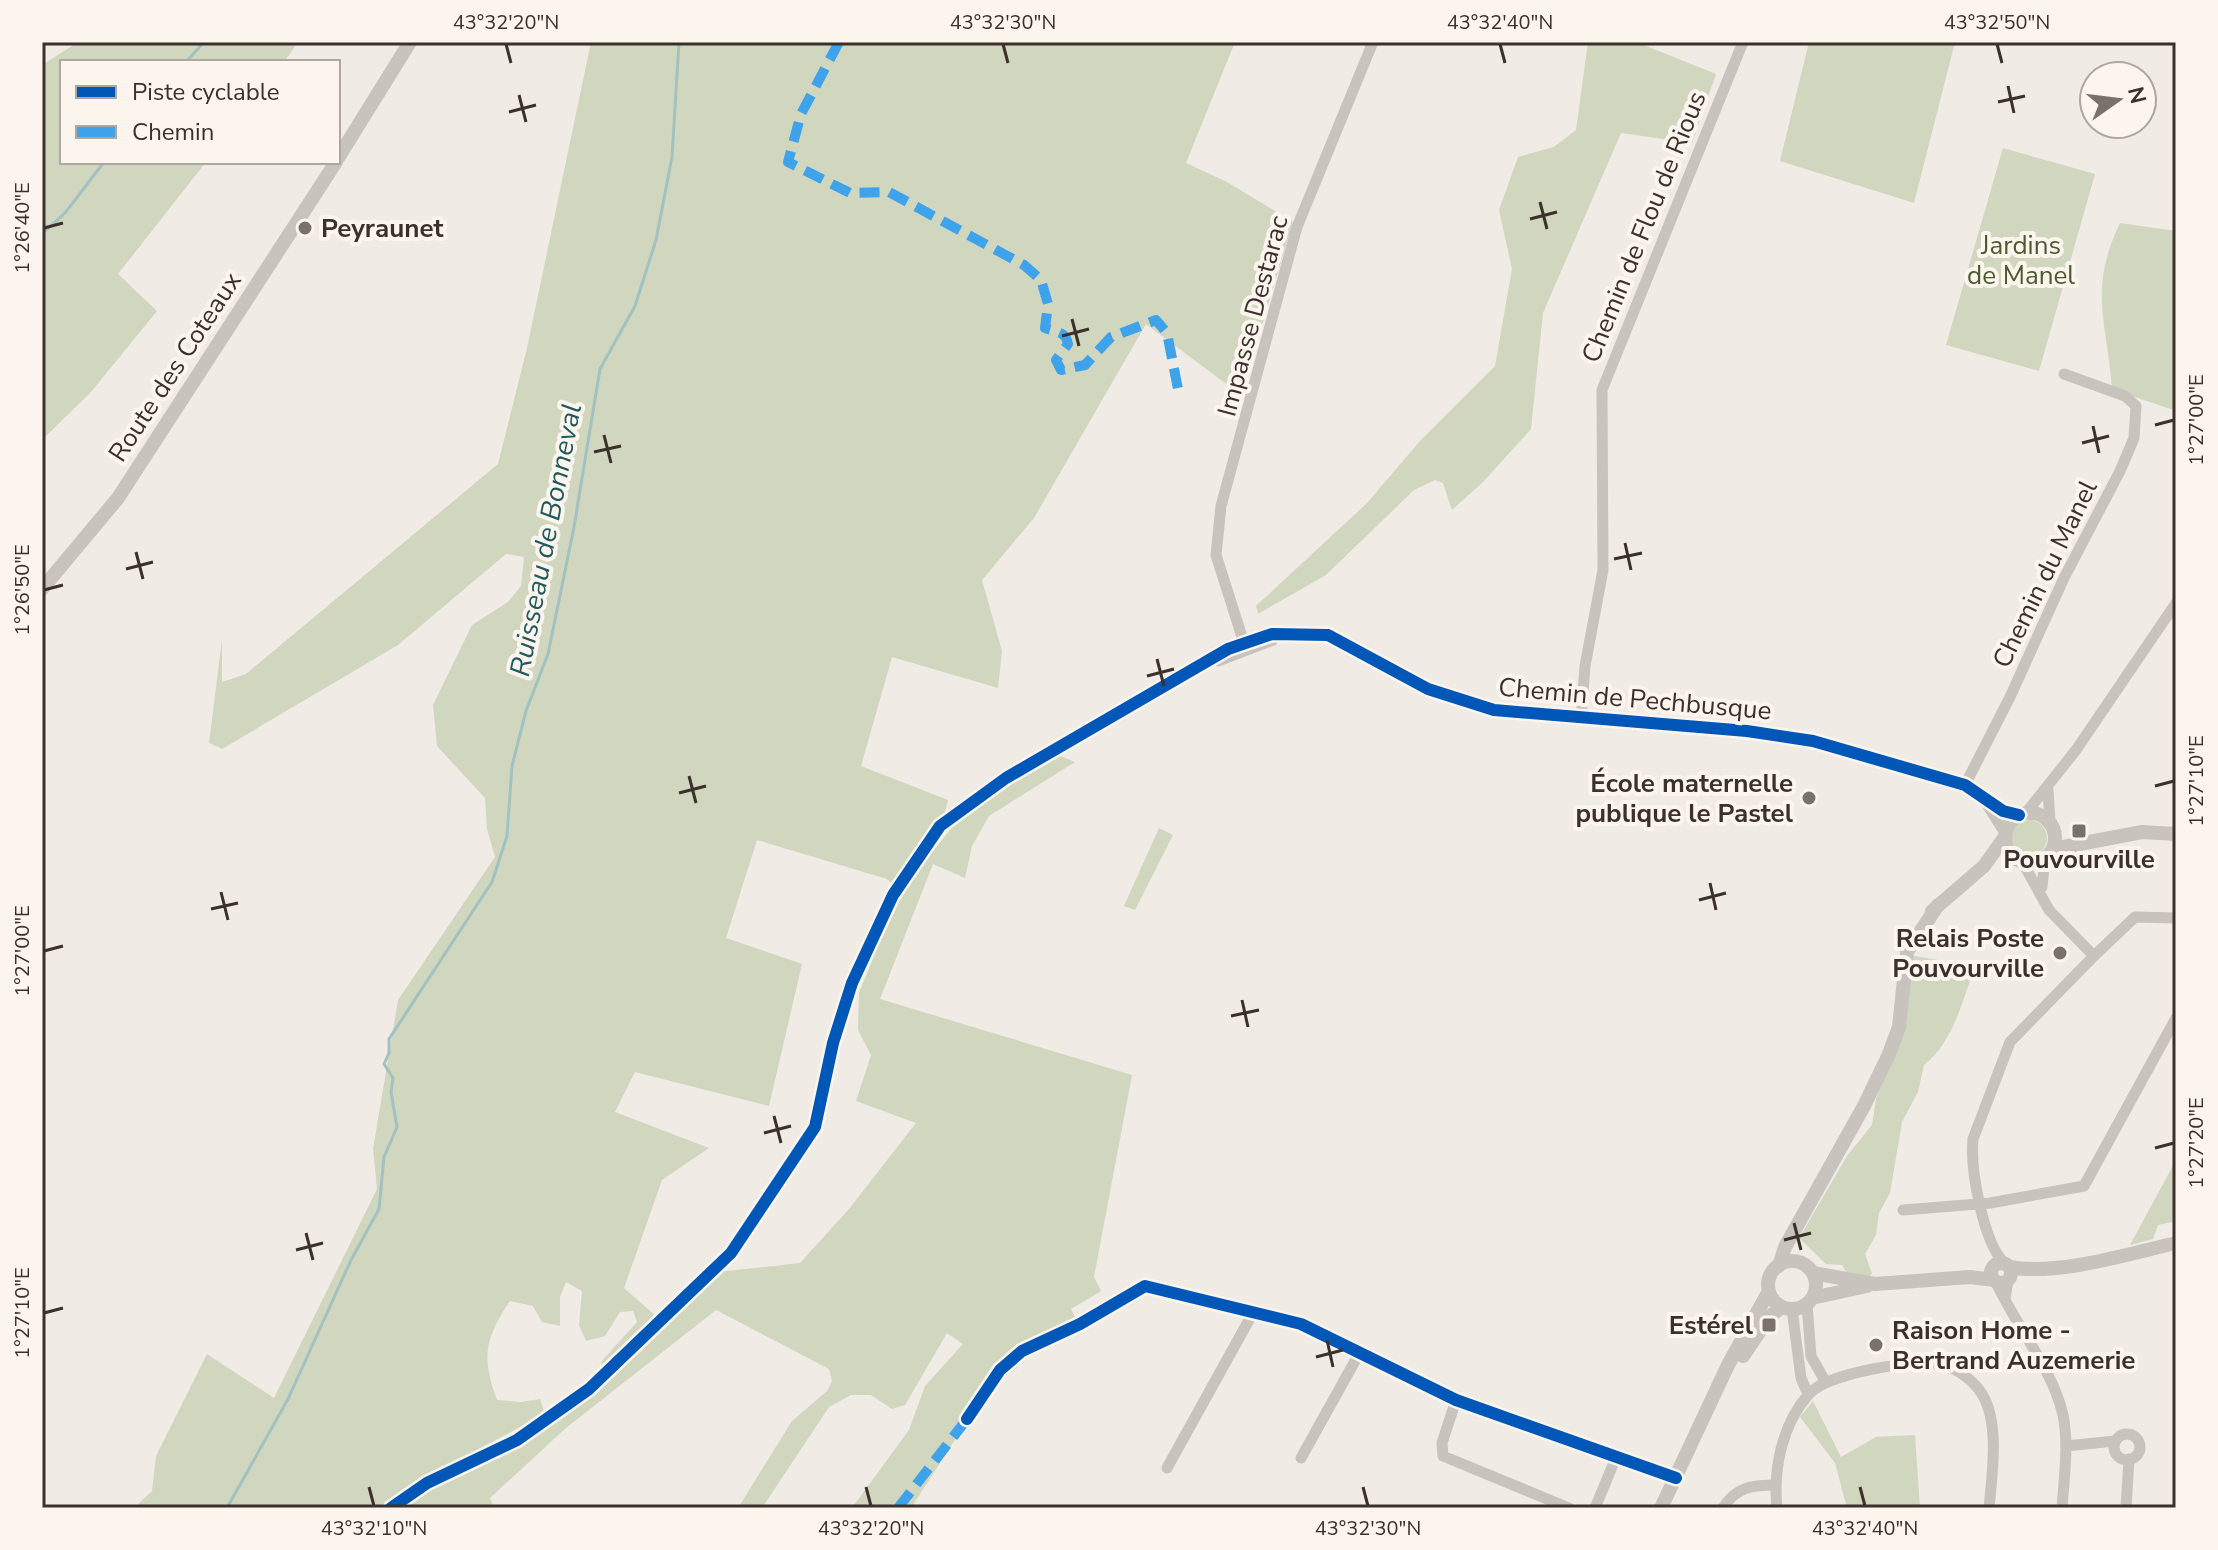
<svg xmlns="http://www.w3.org/2000/svg" width="2218" height="1550" viewBox="0 0 2218 1550" font-family="'Nunito Sans',sans-serif">
<style>
.green{fill:#d1d6bf}
.lines{fill:none;stroke-linecap:round;stroke-linejoin:round}
.stream{stroke:#a1c2c1;stroke-width:3}
.minor{stroke:#c9c3be;stroke-width:11}
.tertiary{stroke:#c9c3be;stroke-width:14}
.quiet{stroke:#3fa3eb;stroke-width:10;stroke-dasharray:20 10;stroke-linecap:butt}
.cycleway-casing{stroke:#fbf5ee;stroke-width:17}
.cycleway{stroke:#0057b8;stroke-width:12}
.ticks{fill:none;stroke:#3b302b;stroke-width:3}
.poi-dot{fill:#7a716c;stroke:#fbf5ee;stroke-width:3}
.labels{text-anchor:middle;dominant-baseline:central;stroke-width:8;stroke-linejoin:round;paint-order:stroke}
.street-label{font-size:26px;fill:#3b302b;stroke:#fbf5ee}
.poi-label{font-size:26px;font-weight:bold;fill:#3b302b;stroke:#fbf5ee;text-anchor:end}
.park-label{font-size:26px;fill:#4a5a2e;stroke:#fbf5ee}
.water-label{font-size:28px;font-style:italic;fill:#1f5a5e;stroke:#fbf5ee}
.neatline{fill:none;stroke:#3b302b;stroke-width:3}
.ticks-label{font-size:20px;text-anchor:middle;fill:#3b302b}
</style>
<rect width="100%" height="100%" fill="#f0ebe5"/>
<path class="green" d="M 78,42 L 298,42 L 284,62 L 62,62 L 62,162 L 206,162 L 118,274 L 157,311 L 91,392 L 42,440 L 42,65 Z
M 591,42 L 1235,42 L 1186,163 L 1227,182 L 1293,222 L 1241,395 L 1146,324 L 1034,518 L 982,580 L 1002,651 L 998,688 L 892,657 L 861,766 L 948,800 L 944,816 L 921,839 L 893,885 L 887,879 L 757,840 L 726,938 L 802,964 L 769,1106 L 635,1072 L 615,1112 L 709,1148 L 662,1180 L 624,1288 L 657,1317 L 603,1369 L 601,1362 L 637,1322 L 633,1311 L 620,1312 L 605,1336 L 586,1341 L 579,1325 L 582,1291 L 566,1282 L 560,1297 L 560,1326 L 542,1322 L 533,1306 L 510,1301 C 485,1338 481,1357 497,1400 L 521,1402 L 540,1399 L 545,1414 L 405,1488 L 381,1508 L 134,1508 L 152,1491 L 156,1456 L 207,1354 L 274,1398 L 377,1189 L 373,1149 L 398,1000 L 495,857 L 487,829 L 485,798 L 437,746 L 433,705 L 472,625 L 508,602 L 521,586 L 524,557 L 506,554 L 398,645 L 222,749 L 209,743 L 222,639 L 222,682 L 246,674 L 498,464 L 527,348 Z
M 1588,42 L 1636,42 L 1716,74 L 1692,143 L 1621,133 L 1543,313 L 1531,429 L 1484,481 L 1452,510 L 1443,483 L 1435,480 L 1414,490 L 1326,575 L 1258,614 L 1256,606 L 1367,503 L 1420,441 L 1495,366 L 1512,269 L 1499,210 L 1518,157 L 1554,147 L 1576,130 Z
M 1809,42 L 1955,42 L 1914,203 L 1780,161 Z
M 2003,148 L 2095,174 L 2039,371 L 1946,345 Z
M 2120,223 L 2176,231 L 2176,411 L 2112,389 C 2107,321 2088,290 2120,223 Z
M 1055,754 L 1075,762 L 989,816 L 972,846 L 965,878 L 933,864 L 880,999 L 1132,1075 L 1094,1277 L 1101,1291 L 1071,1309 L 1079,1325 L 1023,1353 L 1017,1368 L 987,1390 L 911,1508 L 852,1508 L 909,1430 L 925,1386 L 963,1344 L 947,1333 L 905,1405 L 892,1409 L 871,1395 L 851,1395 L 829,1407 L 762,1508 L 738,1508 L 792,1421 L 827,1391 L 832,1381 L 829,1369 L 716,1310 L 566,1428 L 490,1498 L 494,1508 L 397,1508 L 433,1485 L 541,1433 L 603,1384 L 718,1272 L 800,1263 L 849,1209 L 916,1123 L 856,1101 L 871,1055 L 858,1030 L 859,993 L 899,893 L 963,814 Z
M2011 838a18 18 0 1 1 36 0a18 18 0 1 1-36 0Z
M 1159,828 L 1173,835 L 1135,910 L 1124,906 Z
M 1914,956 L 1975,966 C 1963,999 1953,1043 1924,1065 L 1918,1092 L 1902,1122 L 1890,1193 L 1879,1213 L 1876,1235 L 1865,1254 L 1872,1274 L 1867,1278 L 1848,1275 L 1842,1265 L 1826,1264 L 1799,1238 L 1847,1156 L 1872,1125 L 1876,1099 L 1887,1071 L 1908,958 Z
M 2176,1160 L 2176,1221 L 2158,1225 L 2153,1239 L 2130,1245 Z
M 1813,1401 L 1841,1457 L 1876,1437 L 1915,1435 L 1920,1508 L 1847,1508 L 1835,1463 L 1800,1417 Z"/>
<g class="lines">
<path class="stream" d="M 186,62 L 204,42
M 42,234 L 65,213 L 104,162
M 227,1508 L 288,1399 L 351,1260 L 379,1209 L 384,1157 L 397,1127 L 391,1092 L 393,1078 L 384,1064 L 389,1053 L 389,1039 L 492,882 L 507,836 L 512,766 L 526,711 L 548,654 L 574,527 L 600,369 L 635,306 L 656,240 L 672,157 L 679,42"/>
<path class="minor" d="M 1250,649 L 1243,640 L 1216,555 L 1221,506 L 1297,227 L 1373,42
M 1218,661 L 1273,640
M 1581,719 L 1585,666 L 1603,570 L 1602,390 L 1743,42
M 1965,785 L 2010,697 L 2064,578 L 2120,471 L 2134,438 L 2136,406 L 2125,396 L 2064,374
M 2048,789 L 2050,822
M 1988,806 L 2005,833
M 2026,813 L 2076,750 L 2176,603
M 2042,887 L 2045,858
M 2094,956 L 2135,917 L 2176,918
M 1903,1210 L 1990,1203 L 2084,1186 L 2176,1018
M 2004,1263 C 1983,1241 1970,1169 1973,1139 L 2010,1042 L 2094,956 L 2049,910 L 2023,863
M 1996,1282 C 2015,1325 2053,1369 2063,1415 C 2069,1445 2064,1478 2062,1508
M 2005,1300 L 2008,1279
M 1807,1304 L 1811,1356 L 1825,1381
M 1792,1309 L 1801,1378 L 1808,1394
M 1456,1400 L 1442,1443 L 1443,1456 L 1569,1508
M 967,1419 L 1000,1370 L 1022,1351 L 1080,1324 L 1145,1286 L 1301,1324 L 1456,1400 L 1676,1478
M2114 1447a13 13 0 1 1 26 0a13 13 0 1 1-26 0Z
M 2066,1446 L 2115,1441
M 1301,1458 L 1360,1352
M 1167,1468 L 1254,1311
M 391,1508 L 427,1483 L 517,1440 L 589,1389 L 731,1253 L 815,1127 L 833,1043 L 852,983 L 893,895 L 940,826 L 1006,778 L 1228,649 L 1272,634 L 1328,635 L 1428,689 L 1494,710 L 1747,731 L 1813,741 L 1965,785 L 2003,811 L 2019,815
M 1595,1508 L 1617,1455
M 1723,1508 C 1736,1487 1752,1485 1775,1485
M 1777,1508 C 1773,1469 1782,1424 1809,1394 C 1827,1373 1917,1358 1943,1365 C 1958,1369 1974,1381 1982,1394 C 2000,1423 1992,1475 1989,1508
M 2126,1508 L 2129,1459"/>
<path class="tertiary" d="M 338,158 L 410,42
M 42,589 L 118,498 L 336,162
M2005 838a25 25 0 1 1 50 0a25 25 0 1 1-50 0Z
M 2053,849 L 2142,832 L 2176,834
M 1932,911 L 1984,866 L 2004,838
M1768 1285a24 24 0 1 1 48 0a24 24 0 1 1-48 0Z
M1991 1273a10 10 0 1 1 20 0a10 10 0 1 1-20 0Z
M 1779,1266 L 1785,1247 L 1864,1106 L 1889,1054 L 1899,1027 L 1907,952 L 1938,905
M 2009,1267 C 2057,1276 2128,1254 2176,1243
M 1813,1273 L 1875,1284 L 1970,1277 L 1994,1280
M 1812,1298 L 1867,1286
M 1743,1356 L 1770,1316 L 1782,1307
M 1661,1508 L 1728,1365 L 1769,1291"/>
<path class="quiet" d="M 839,42 L 801,114 L 788,162 L 850,193 L 889,192 L 1024,265 L 1041,280 L 1048,304 L 1045,328 C 1056,332 1066,331 1068,344 L 1056,360 L 1061,370 L 1085,365 L 1111,337 L 1156,320 L 1167,333 L 1178,389
M 898,1508 L 967,1419"/>
<g class="cycleway-casing">
<path id="cycleway" d="M 967,1419 L 1000,1370 L 1022,1351 L 1080,1324 L 1145,1286 L 1301,1324 L 1456,1400 L 1676,1478
M 391,1508 L 427,1483 L 517,1440 L 589,1389 L 731,1253 L 815,1127 L 833,1043 L 852,983 L 893,895 L 940,826 L 1006,778 L 1228,649 L 1272,634 L 1328,635 L 1428,689 L 1494,710 L 1747,731 L 1813,741 L 1965,785 L 2003,811 L 2019,815"/>
</g>
<use href="#cycleway" class="cycleway"/>
</g>
<path class="ticks" d="M 506,44 L 511,63M 1003,44 L 1008,63M 1500,44 L 1505,63M 1997,44 L 2002,63M 2008,86 L 2014,113M 519,95 L 526,122M 1998,102 L 2025,96M 509,112 L 536,105M 1540,202 L 1547,229M 1530,219 L 1557,212M 44,228 L 63,223M 1072,319 L 1079,346M 1062,336 L 1089,329M 2155,425 L 2174,420M 2093,426 L 2099,453M 604,435 L 611,463M 2082,443 L 2109,436M 594,452 L 621,446M 1625,543 L 1631,570M 136,552 L 143,579M 1614,559 L 1642,553M 126,569 L 153,562M 44,590 L 63,585M 1157,659 L 1164,686M 1147,676 L 1174,669M 689,776 L 696,803M 2155,786 L 2174,781M 679,793 L 706,786M 1710,883 L 1716,910M 221,892 L 228,920M 1699,900 L 1726,893M 211,909 L 238,903M 44,951 L 63,946M 1242,1000 L 1248,1027M 1231,1016 L 1259,1010M 774,1116 L 781,1143M 764,1133 L 791,1126M 2155,1148 L 2174,1143M 1794,1223 L 1801,1250M 306,1233 L 313,1260M 1784,1240 L 1811,1233M 296,1250 L 323,1243M 44,1313 L 63,1308M 1327,1340 L 1333,1367M 1316,1357 L 1343,1350M 369,1487 L 374,1506M 866,1487 L 871,1506M 1363,1487 L 1368,1506M 1860,1487 L 1865,1506"/>
<g class="poi-dot">
<circle cx="305" cy="228" r="8"/>
<circle cx="1809" cy="798" r="8"/>
<rect x="2071" y="823" width="16" height="16" rx="4"/>
<circle cx="2060" cy="953" r="8"/>
<rect x="1761" y="1317" width="16" height="16" rx="4"/>
<circle cx="1876" cy="1345" r="8"/>
</g>
<g class="labels">
<g class="street-label">
<text transform="translate(1644 227) rotate(-68)">Chemin de Flou de Rious</text>
<text transform="translate(1253 316) rotate(-75)">Impasse Destarac</text>
<text transform="translate(175 367) rotate(-57)">Route des Coteaux</text>
<text transform="translate(2045 574) rotate(-64)">Chemin du Manel</text>
<text transform="translate(1635 699) rotate(5)">Chemin de Pechbusque</text>
</g>
<g class="poi-label">
<text x="321" y="228" text-anchor="start">Peyraunet</text>
<text x="1793" y="783">École maternelle<tspan x="1793" dy="30">publique le Pastel</tspan></text>
<text x="2079" y="859" text-anchor="middle">Pouvourville</text>
<text x="2044" y="938">Relais Poste<tspan x="2044" dy="30">Pouvourville</tspan></text>
<text x="1753" y="1325">Estérel</text>
<text x="1892" y="1330" text-anchor="start">Raison Home -<tspan x="1892" dy="30">Bertrand Auzemerie</tspan></text>
</g>
<g class="park-label">
<text x="2021" y="245">Jardins<tspan x="2021" dy="30">de Manel</tspan></text>
</g>
<g class="water-label">
<text transform="translate(546 540) rotate(-79)">Ruisseau de Bonneval</text>
</g>
</g>
<rect width="2218" height="1550" fill="none" stroke="#fbf5ee" stroke-width="88"/>
<rect x="60" y="60" width="280" height="104" fill="#fbf5ee" stroke="#aea6a0" stroke-width="2"/>
<rect x="76" y="86" width="40" height="12" fill="#0057b8" stroke="#aea6a0" stroke-width="2"/>
<text x="132" y="100" font-size="24" fill="#3b302b">Piste cyclable</text>
<rect x="76" y="126" width="40" height="12" fill="#3fa3eb" stroke="#aea6a0" stroke-width="2"/>
<text x="132" y="140" font-size="24" fill="#3b302b">Chemin</text>
<g transform="translate(2118 100) rotate(76)"><circle r="38" fill="#fbf5ee" stroke="#aea6a0" stroke-width="2"/>
<path d="M0-6L14 30L0 20L-14 30Z" fill="#7a716c"/>
<text y="-12" font-size="22" font-weight="bold" text-anchor="middle" fill="#3b302b">N</text>
</g>
<rect x="44" y="44" width="2130" height="1462" class="neatline"/>
<g class="ticks-label">
<text x="506" y="29">43°32'20"N</text>
<text x="1003" y="29">43°32'30"N</text>
<text x="1500" y="29">43°32'40"N</text>
<text x="1997" y="29">43°32'50"N</text>
<text transform="translate(22 228) rotate(-90)" y="7">1°26'40"E</text>
<text transform="translate(2196 420) rotate(-90)" y="7">1°27'00"E</text>
<text transform="translate(22 590) rotate(-90)" y="7">1°26'50"E</text>
<text transform="translate(2196 781) rotate(-90)" y="7">1°27'10"E</text>
<text transform="translate(22 951) rotate(-90)" y="7">1°27'00"E</text>
<text transform="translate(2196 1143) rotate(-90)" y="7">1°27'20"E</text>
<text transform="translate(22 1313) rotate(-90)" y="7">1°27'10"E</text>
<text x="374" y="1535">43°32'10"N</text>
<text x="871" y="1535">43°32'20"N</text>
<text x="1368" y="1535">43°32'30"N</text>
<text x="1865" y="1535">43°32'40"N</text>
</g>
</svg>
